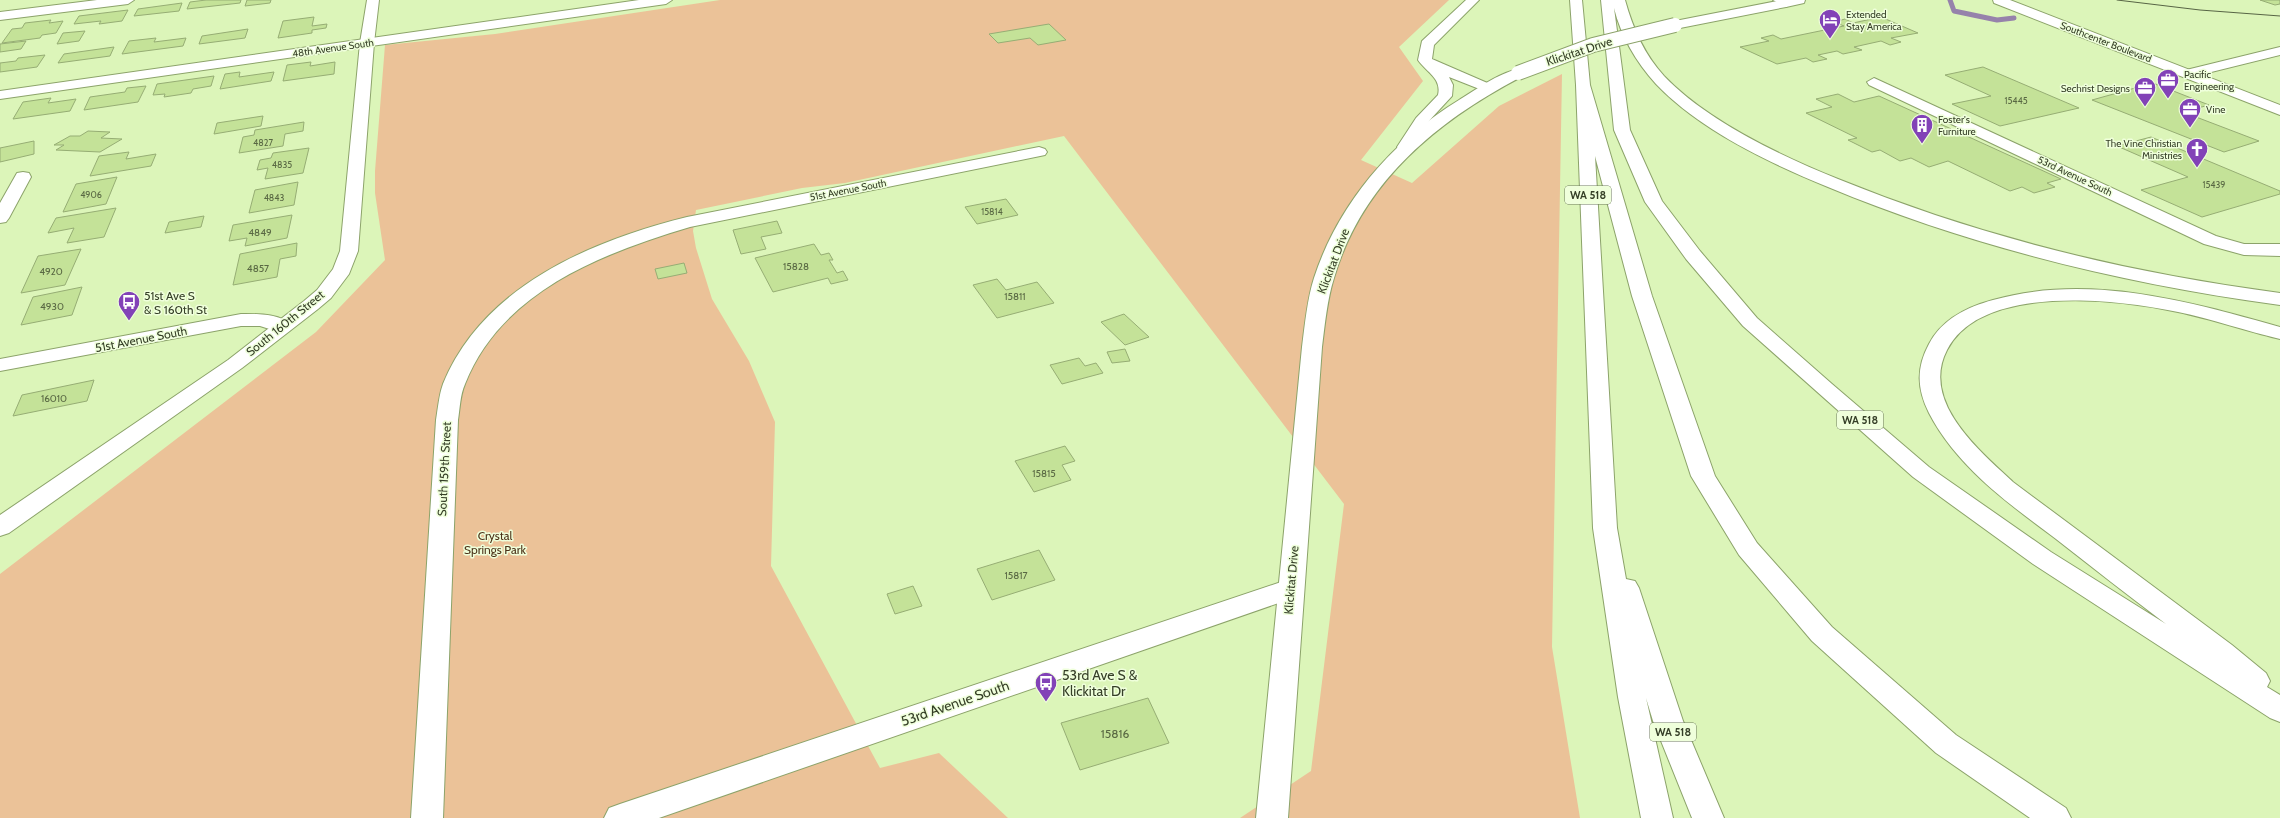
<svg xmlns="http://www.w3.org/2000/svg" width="2280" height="818" viewBox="0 0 2280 818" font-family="Cabin,sans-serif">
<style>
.green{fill:#ebc298}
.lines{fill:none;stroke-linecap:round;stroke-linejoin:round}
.stream{stroke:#9682ab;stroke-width:5}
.building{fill:#c4e298;stroke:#96ad74}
.minor-casing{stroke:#8ca36a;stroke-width:2}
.tertiary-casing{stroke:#8ca36a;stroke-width:2}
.secondary-casing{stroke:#8ca36a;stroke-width:2}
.motorway-casing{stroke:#8ca36a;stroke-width:2}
.minor{fill:#fff;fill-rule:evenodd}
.tertiary{fill:#fff;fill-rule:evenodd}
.secondary{fill:#fff;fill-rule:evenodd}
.motorway{fill:#fff;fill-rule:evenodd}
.tram{stroke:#576445;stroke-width:1}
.secondary-bridge-casing{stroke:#8ca36a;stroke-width:16;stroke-linecap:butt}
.secondary-bridge{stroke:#fff;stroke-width:14}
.labels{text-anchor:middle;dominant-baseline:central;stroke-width:3;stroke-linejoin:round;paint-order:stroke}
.far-number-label{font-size:9px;fill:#596843}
.far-poi-label{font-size:10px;fill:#353f27;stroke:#efffdb;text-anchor:start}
.far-street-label{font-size:10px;fill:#353f27;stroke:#efffdb}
.number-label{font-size:10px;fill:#596843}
.shield{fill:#efffdb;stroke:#6d795d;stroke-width:1}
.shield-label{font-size:11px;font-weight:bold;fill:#353f27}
.street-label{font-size:12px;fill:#353f27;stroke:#efffdb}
.poi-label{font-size:12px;fill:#353f27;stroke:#efffdb;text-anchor:start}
.park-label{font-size:12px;fill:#4b3218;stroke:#efffdb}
.near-number-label{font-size:12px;fill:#596843}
.near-poi-label{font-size:14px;fill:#353f27;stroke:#efffdb;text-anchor:start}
.near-street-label{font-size:14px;fill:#353f27;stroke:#efffdb}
</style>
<rect width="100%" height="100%" fill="#dcf5b9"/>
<path class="green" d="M 720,0 L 1449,0 L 1399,47 L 1423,81 L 1361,160 L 1412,183 L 1499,106 L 1562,74 L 1552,647 L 1580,818 L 1240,818 L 1311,771 L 1344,504 L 1064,136 L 845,183 L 802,188 L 696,210 L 693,231 L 696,248 L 712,299 L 749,361 L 775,422 L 771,566 L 880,768 L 939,753 L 1008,818 L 0,818 L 0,574 L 316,332 L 385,260 L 375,193 L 375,171 L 385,45 L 495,34 Z"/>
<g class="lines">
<path class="stream" d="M 1950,0 L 1954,11 L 1997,20 L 2014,18"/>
</g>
<path class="building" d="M 206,0 L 241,0 L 240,3 L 187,9 L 190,2 Z
M 247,0 L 271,0 L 270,3 L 245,6 Z
M 2260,0 L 2280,0 L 2280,4 L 2275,5 Z
M 182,3 L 179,11 L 134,16 L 138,9 Z
M 128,10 L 122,21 L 99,24 L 101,21 L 74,24 L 79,16 Z
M 314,17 L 312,26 L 327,24 L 326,28 L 312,30 L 312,33 L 278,38 L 283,21 Z
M 1881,17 L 1918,33 L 1891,38 L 1901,42 L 1890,45 L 1881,41 L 1854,47 L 1862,50 L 1843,54 L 1837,51 L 1818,55 L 1827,59 L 1813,62 L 1806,58 L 1777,64 L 1740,47 L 1769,41 L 1761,38 L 1773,35 L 1781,39 L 1844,26 L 1834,22 L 1845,19 L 1853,23 Z
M 51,20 L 49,23 L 63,21 L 56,33 L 42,35 L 40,38 L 2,43 L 12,29 L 22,28 L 25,23 Z
M 1049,24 L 1066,40 L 1038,45 L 1030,38 L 998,43 L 989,34 Z
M 248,29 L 245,38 L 199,44 L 202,36 Z
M 85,31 L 79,41 L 57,44 L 63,33 Z
M 156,38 L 154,42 L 186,38 L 183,46 L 122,54 L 129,41 Z
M 26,41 L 21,49 L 0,52 L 0,44 Z
M 114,47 L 110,56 L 58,63 L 64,54 Z
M 45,55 L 37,67 L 0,72 L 0,63 L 16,61 L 18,58 Z
M 311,62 L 310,66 L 335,62 L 334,74 L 283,81 L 287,65 Z
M 1983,67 L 2079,108 L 2000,126 L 1952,104 L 1991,96 L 1945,75 Z
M 240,72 L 239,77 L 274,72 L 271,81 L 220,89 L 225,74 Z
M 214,76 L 211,86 L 193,89 L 191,93 L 164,97 L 165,94 L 153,95 L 157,84 Z
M 2153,83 L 2209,105 L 2183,112 L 2259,141 L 2224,152 L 2092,100 Z
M 146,86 L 138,102 L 84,110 L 90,97 L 125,92 L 127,88 Z
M 1838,94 L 1854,102 L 1879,96 L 2061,179 L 2047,183 L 2055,187 L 2034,193 L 2022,187 L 2010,191 L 1948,161 L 1929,167 L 1911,158 L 1900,161 L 1880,150 L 1872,152 L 1848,140 L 1857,138 L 1806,113 L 1832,107 L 1816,99 Z
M 51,98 L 48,103 L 76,99 L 70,111 L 13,119 L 23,102 Z
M 263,116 L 261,126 L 214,134 L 217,123 Z
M 304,122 L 303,131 L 285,134 L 283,146 L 239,153 L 243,137 L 254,135 L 255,130 Z
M 88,131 L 110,132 L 101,138 L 122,139 L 100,152 L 56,150 L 64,145 L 54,145 L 70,136 L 80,136 Z
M 2151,137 L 2280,191 L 2280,194 L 2202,217 L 2141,190 L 2188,177 L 2117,146 Z
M 34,141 L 34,154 L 0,162 L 0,148 Z
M 309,148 L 303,173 L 265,179 L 268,168 L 257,170 L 260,160 L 271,158 L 273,153 Z
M 129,152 L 126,159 L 156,154 L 151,166 L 90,176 L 99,156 Z
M 117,177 L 106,204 L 63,212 L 76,184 Z
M 298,182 L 294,205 L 249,213 L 255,190 Z
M 1006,199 L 1018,215 L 977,224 L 965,207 Z
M 116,208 L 104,237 L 67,243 L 74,228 L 48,233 L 56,218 Z
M 292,215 L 287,238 L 245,246 L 247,238 L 229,241 L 233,225 Z
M 204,216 L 201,227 L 165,233 L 169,222 Z
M 777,221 L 782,233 L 761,237 L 766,249 L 741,254 L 733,230 Z
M 297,243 L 296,256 L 280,259 L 277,277 L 233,285 L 240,254 Z
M 814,244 L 821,255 L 829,253 L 833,260 L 829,260 L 837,273 L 843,271 L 848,280 L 831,284 L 828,278 L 773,292 L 755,258 Z
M 81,249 L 65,285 L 21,293 L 38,256 Z
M 684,263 L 687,273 L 658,279 L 655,269 Z
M 997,279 L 1006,290 L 1037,282 L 1054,303 L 997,318 L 973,285 Z
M 82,287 L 72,315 L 21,325 L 33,297 Z
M 1124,314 L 1149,337 L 1125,345 L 1101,322 Z
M 1125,349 L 1130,361 L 1112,363 L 1107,352 Z
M 1079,358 L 1085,366 L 1096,363 L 1103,373 L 1062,384 L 1050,365 Z
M 94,380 L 87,401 L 13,416 L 22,395 Z
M 1065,446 L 1075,461 L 1062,465 L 1071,480 L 1034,492 L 1015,461 Z
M 1039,550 L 1055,580 L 992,600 L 977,569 Z
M 913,586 L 922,606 L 895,614 L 887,594 Z
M 1148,698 L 1169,743 L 1080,770 L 1061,723 Z"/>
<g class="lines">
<g class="minor-casing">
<path id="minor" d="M 97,0 L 134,0 L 128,4 L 0,20 L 0,12 Z
M 639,0 L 672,0 L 666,4 L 0,99 L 0,91 Z
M 2280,47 L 2280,55 L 2187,78 L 2180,74 L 2182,71 Z
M 1874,78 L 2216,236 L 2244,244 L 2280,244 L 2280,256 L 2244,255 L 2204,244 L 1869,85 L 1867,82 Z
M 1039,147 L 1045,149 L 1047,152 L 1045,155 L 690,227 C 602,253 501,292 465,384 C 460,395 460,408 458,420 L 443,818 L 411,818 L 436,420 C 438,408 439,395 443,384 C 483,286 591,241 687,217 Z
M 23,172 L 29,173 L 31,177 L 9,218 L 6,222 L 0,223 L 0,203 L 17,173 Z
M 241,314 C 256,314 283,313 292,327 L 289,331 L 282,333 L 260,326 L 241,326 L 0,371 L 0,359 Z"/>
</g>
<g class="tertiary-casing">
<path id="tertiary" d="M 367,0 L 379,0 L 374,43 L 358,251 L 349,274 L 331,298 L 318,309 L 242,368 L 9,533 L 0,536 L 0,515 L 228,360 L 304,301 L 317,290 L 333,269 L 340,251 L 360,43 Z
M 1783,0 L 1805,0 L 1804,3 L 1786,7 L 1780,3 Z
M 1993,0 L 2010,0 L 2280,105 L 2280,115 L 1994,3 Z
M 1290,579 L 1299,582 L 1303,589 L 1299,596 L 659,818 L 604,818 L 609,808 L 620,804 Z"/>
</g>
<g class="secondary-casing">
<path id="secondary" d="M 1782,0 L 1791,0 L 1792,3 L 1786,7 L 1675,29 L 1668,25 L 1675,21 Z
M 1518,69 L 1523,70 L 1525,73 L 1523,76 C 1438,120 1362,182 1334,278 C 1327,300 1325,324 1322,347 L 1288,818 L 1256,818 L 1302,347 C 1305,324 1307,300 1314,278 C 1338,204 1393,140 1459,100 C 1477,89 1497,74 1518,69 Z"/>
</g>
<g class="motorway-casing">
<path id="motorway" d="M 1466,0 L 1479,0 L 1434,45 L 1432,59 L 1492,85 L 1494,88 L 1487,92 L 1449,77 L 1453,85 L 1452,96 L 1427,123 L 1411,150 L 1399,150 L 1397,147 L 1416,118 L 1438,95 C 1442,78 1426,72 1418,60 L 1422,41 Z
M 1570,0 L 1582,0 L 1590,85 L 1652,296 L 1715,476 L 1757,543 L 1832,627 L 1956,735 L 2066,808 L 2071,818 L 2030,818 L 1936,753 L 1812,641 L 1739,555 L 1691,476 L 1632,296 L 1595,156 L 1617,528 L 1626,579 L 1635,581 L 1639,588 L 1683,721 L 1724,818 L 1692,818 L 1653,721 L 1646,698 L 1673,818 L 1641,818 L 1618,697 L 1593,528 L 1576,85 Z
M 1601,0 L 1625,0 C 1633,29 1644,54 1664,76 C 1707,121 1781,156 1838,179 C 1980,237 2128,273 2280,293 L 2280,305 C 2125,284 1972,247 1828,187 C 1769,163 1700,130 1656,84 C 1636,62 1621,36 1614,8 L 1630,130 L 1662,201 L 1700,251 L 1757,318 L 1832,384 L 1929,467 L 2051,552 L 2166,624 C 2129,596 2093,568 2056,539 C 2009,504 1957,467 1929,413 C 1917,389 1916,368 1929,344 C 1942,319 1967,307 1993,300 C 2088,273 2188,301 2280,327 L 2280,339 C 2246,331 2212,319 2178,312 C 2117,299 1981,283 1947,350 C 1920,402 1980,451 2013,482 L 2232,645 L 2266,673 L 2270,681 L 2267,687 L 2280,695 L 2280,722 L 2270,718 L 2033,564 L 1913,477 L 1743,326 L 1686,259 L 1645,202 L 1614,130 Z
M 1773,0 L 1790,0 L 1792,3 L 1786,7 Z"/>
</g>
<use href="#minor" class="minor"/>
<use href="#tertiary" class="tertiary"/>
<use href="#secondary" class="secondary"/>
<use href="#motorway" class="motorway"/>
<path class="tram" d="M 2117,0 L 2200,10 L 2280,16"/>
<g class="secondary-bridge-casing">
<path id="secondary-bridge" d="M 1518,73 L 1593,45 L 1675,25"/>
</g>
<use href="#secondary-bridge" class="secondary-bridge"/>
</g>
<defs>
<g id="hotel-pin" transform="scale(1.15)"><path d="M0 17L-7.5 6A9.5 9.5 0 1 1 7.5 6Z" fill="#8242b7" stroke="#efffdb"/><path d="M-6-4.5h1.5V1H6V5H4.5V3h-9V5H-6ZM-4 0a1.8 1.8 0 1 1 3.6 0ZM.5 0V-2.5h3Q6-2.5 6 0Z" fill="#fff"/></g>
<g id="office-pin" transform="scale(1.15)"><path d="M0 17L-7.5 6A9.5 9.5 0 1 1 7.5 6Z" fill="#8242b7" stroke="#efffdb"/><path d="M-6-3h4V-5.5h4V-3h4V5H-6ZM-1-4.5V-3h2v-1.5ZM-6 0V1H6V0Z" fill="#fff"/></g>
<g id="building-pin" transform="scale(1.15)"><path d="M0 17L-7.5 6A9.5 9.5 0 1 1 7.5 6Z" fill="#8242b7" stroke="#efffdb"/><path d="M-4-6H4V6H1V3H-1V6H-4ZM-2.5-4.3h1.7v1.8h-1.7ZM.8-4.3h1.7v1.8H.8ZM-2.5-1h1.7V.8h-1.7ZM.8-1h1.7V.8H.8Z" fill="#fff"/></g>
<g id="church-pin" transform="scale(1.15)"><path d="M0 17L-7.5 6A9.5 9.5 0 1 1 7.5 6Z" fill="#8242b7" stroke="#efffdb"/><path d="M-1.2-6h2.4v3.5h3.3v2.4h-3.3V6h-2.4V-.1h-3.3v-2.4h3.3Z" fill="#fff"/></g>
<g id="bus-pin" transform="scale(1.15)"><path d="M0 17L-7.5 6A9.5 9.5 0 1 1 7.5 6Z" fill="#8242b7" stroke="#efffdb"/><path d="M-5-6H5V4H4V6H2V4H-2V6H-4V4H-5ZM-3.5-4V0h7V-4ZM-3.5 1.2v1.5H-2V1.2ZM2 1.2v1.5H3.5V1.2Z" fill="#fff"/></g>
</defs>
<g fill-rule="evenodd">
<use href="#hotel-pin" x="1830" y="20"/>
<use href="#office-pin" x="2168" y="80"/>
<use href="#office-pin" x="2145" y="88"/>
<use href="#office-pin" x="2190" y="109"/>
<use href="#building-pin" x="1922" y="125"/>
<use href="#church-pin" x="2197" y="149"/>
<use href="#bus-pin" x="129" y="302"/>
<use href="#bus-pin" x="1046" y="683"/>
</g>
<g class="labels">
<g class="far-number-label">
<text x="2016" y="100">15445</text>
<text x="263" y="142">4827</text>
<text x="282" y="164">4835</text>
<text x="2214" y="184">15439</text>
<text x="91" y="194">4906</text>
<text x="274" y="197">4843</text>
<text x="992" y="211">15814</text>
</g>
<g class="far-poi-label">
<text x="1846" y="14">Extended<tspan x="1846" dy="12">Stay America</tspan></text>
<text x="2184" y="74">Pacific<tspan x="2184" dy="12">Engineering</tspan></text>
<text x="2130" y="88" text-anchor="end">Sechrist Designs</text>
<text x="2206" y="109">Vine</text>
<text x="1938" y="119">Foster's<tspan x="1938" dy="12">Furniture</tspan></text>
<text x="2182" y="143" text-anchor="end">The Vine Christian<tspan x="2182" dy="12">Ministries</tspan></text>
</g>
<g class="far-street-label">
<text transform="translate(2106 42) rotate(21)">Southcenter Boulevard</text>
<text transform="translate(333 48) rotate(-8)">48th Avenue South</text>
<text transform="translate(2075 176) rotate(25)">53rd Avenue South</text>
<text transform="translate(848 190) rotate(-11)">51st Avenue South</text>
</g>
<g class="number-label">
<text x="260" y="232">4849</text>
<text x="796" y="266">15828</text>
<text x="258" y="268">4857</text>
<text x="51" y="271">4920</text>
<text x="1015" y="296">15811</text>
<text x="52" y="306">4930</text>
<text x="54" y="398">16010</text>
<text x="1044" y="473">15815</text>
<text x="1016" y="575">15817</text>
</g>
<g class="shield">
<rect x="1565" y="186" width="46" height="18" rx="3"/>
<rect x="1837" y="411" width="46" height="18" rx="3"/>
<rect x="1650" y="723" width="46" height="18" rx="3"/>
</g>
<g class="shield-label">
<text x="1588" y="195">WA 518</text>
<text x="1860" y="420">WA 518</text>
<text x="1673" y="732">WA 518</text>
</g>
<g class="street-label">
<text transform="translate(1579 51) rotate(-18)">Klickitat Drive</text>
<text transform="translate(1333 261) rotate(-69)">Klickitat Drive</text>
<text transform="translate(285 323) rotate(-39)">South 160th Street</text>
<text transform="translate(141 339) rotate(-11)">51st Avenue South</text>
<text transform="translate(444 469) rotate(-87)">South 159th Street</text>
<text transform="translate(1291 580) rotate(-85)">Klickitat Drive</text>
</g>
<g class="poi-label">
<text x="144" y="295">51st Ave S<tspan x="144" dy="14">&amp; S 160th St</tspan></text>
</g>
<g class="park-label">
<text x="495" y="535">Crystal<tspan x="495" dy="14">Springs Park</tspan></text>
</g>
<g class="near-number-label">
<text x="1115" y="733">15816</text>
</g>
<g class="near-poi-label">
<text x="1062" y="675">53rd Ave S &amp;<tspan x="1062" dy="16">Klickitat Dr</tspan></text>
</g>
<g class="near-street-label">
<text transform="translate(955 703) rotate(-19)">53rd Avenue South</text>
</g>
</g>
</svg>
